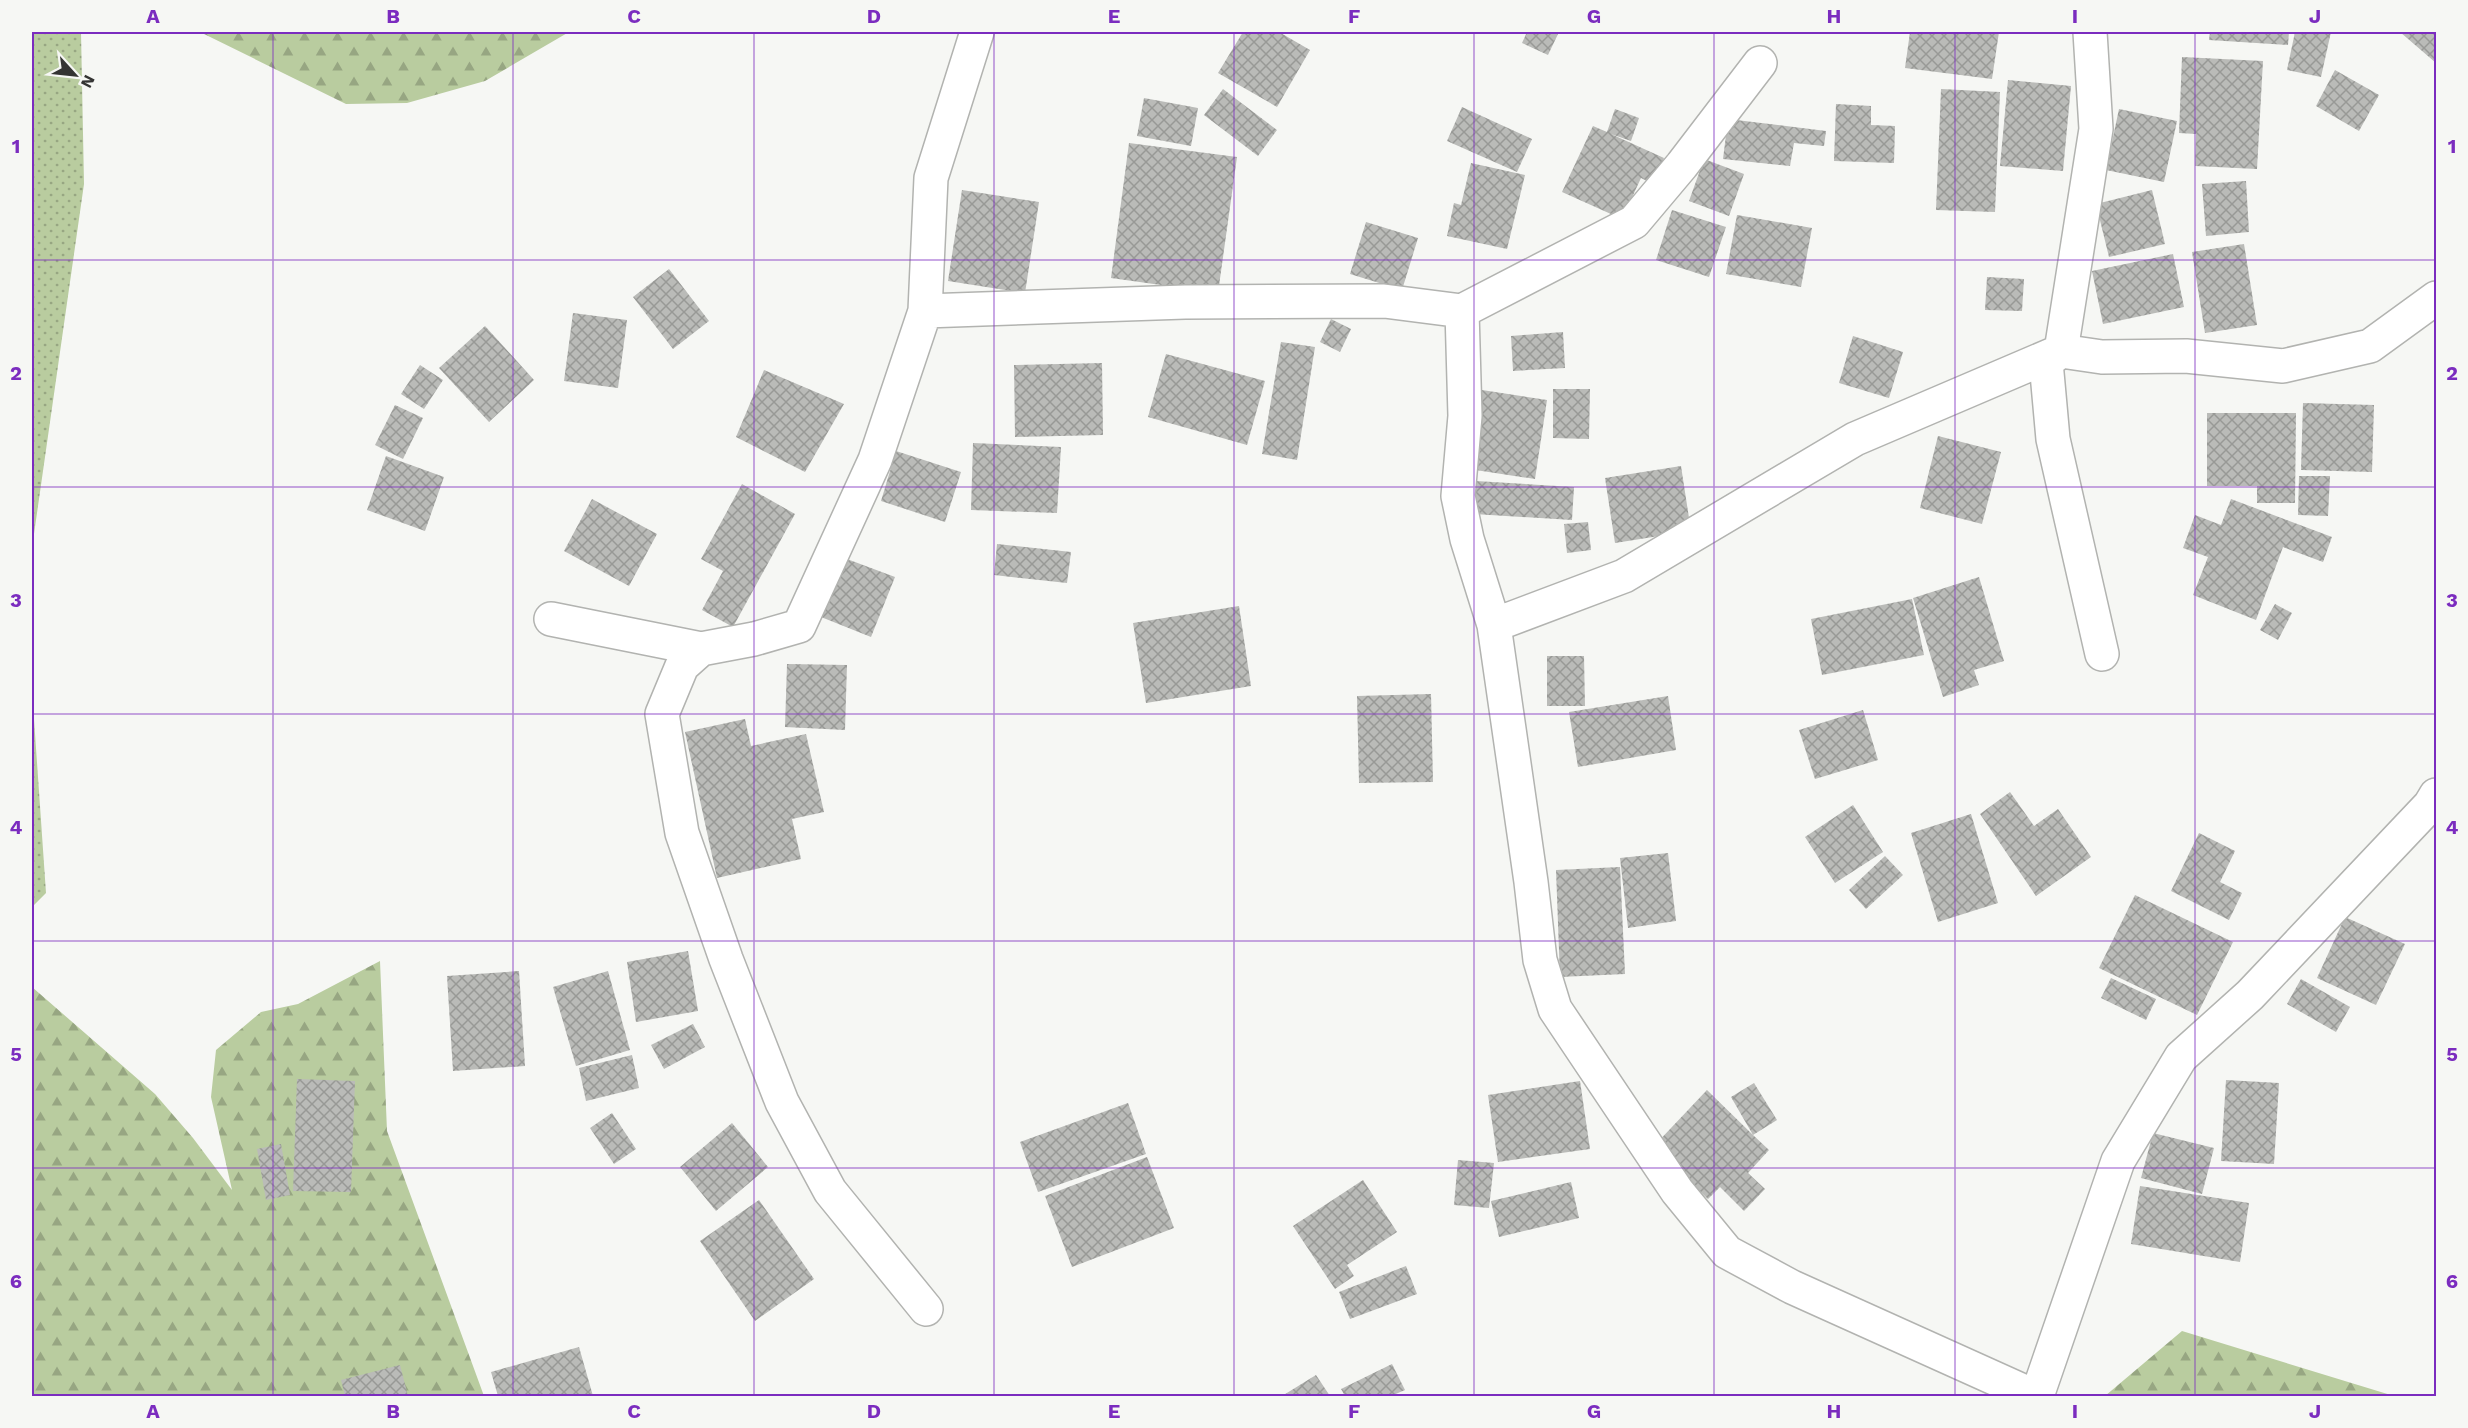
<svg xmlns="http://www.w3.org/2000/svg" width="2468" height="1428" viewBox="0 0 2468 1428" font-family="'Work Sans',sans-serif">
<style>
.grass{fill:url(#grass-dots)}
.forest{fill:url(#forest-firs)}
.building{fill:url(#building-cross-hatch)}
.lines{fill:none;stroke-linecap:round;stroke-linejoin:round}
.minor-casing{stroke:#b2b3b0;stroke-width:36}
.minor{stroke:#fff;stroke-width:33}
.grid{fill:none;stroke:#7b2cbf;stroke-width:1.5;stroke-opacity:0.55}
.neatline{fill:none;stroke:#7b2cbf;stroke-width:2}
.grid-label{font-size:20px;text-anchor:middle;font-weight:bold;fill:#7b2cbf}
</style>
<defs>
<pattern id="grass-dots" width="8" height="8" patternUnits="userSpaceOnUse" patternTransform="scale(1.5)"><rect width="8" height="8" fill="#b9cc9f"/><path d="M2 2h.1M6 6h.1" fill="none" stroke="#97a682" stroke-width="1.8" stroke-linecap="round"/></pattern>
<pattern id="forest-firs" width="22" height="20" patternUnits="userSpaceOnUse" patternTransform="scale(1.5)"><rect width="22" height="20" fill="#b9cc9f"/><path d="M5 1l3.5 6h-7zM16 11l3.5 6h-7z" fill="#97a682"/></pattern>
<pattern id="building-cross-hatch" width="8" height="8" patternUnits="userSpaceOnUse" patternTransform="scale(1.5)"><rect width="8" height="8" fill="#babbb8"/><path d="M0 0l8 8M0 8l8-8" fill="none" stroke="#989996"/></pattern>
</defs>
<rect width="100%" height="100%" fill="#f6f7f4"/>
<path class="grass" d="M 32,32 L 81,32 L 84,184 L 32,548 Z
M 32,690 L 46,893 L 32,907 Z"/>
<path class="forest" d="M 200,32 L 199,32 L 569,32 L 485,81 L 407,103 L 346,104 Z
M 380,961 L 387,1131 L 484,1396 L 32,1396 L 32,987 L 155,1094 L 193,1138 L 232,1190 L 211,1097 L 216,1050 L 261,1012 L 298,1004 Z
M 2182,1331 L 2394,1396 L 2105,1396 Z"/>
<path class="building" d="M 1243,32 L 1279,32 L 1310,50 L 1277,107 L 1218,73 Z
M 1527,32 L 1559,32 L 1548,55 L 1522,43 Z
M 1910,32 L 1999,32 L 1992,79 L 1905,68 Z
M 2210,32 L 2289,32 L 2288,45 L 2209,40 Z
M 2295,32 L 2331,32 L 2321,77 L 2287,70 Z
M 2400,32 L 2436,32 L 2436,63 Z
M 2182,57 L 2263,61 L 2257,169 L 2195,166 L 2196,134 L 2179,133 Z
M 2335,70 L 2379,95 L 2359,131 L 2316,106 Z
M 2008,80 L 2071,86 L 2063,171 L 2000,166 Z
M 1223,89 L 1277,130 L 1258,156 L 1204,115 Z
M 1941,89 L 2000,92 L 1995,212 L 1936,210 Z
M 1144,98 L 1198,108 L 1191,146 L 1137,136 Z
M 1836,104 L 1871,106 L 1871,125 L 1895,126 L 1894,163 L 1834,161 Z
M 1462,107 L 1532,139 L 1517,172 L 1447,141 Z
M 1615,109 L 1639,118 L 1631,141 L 1611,134 L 1664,158 L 1653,184 L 1641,178 L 1622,219 L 1562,192 L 1593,126 L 1607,132 Z
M 2119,109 L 2177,121 L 2164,182 L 2106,170 Z
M 1728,119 L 1826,131 L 1824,146 L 1794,143 L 1790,166 L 1723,159 Z
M 1129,143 L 1237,157 L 1218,293 L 1111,278 Z
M 1704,159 L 1744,174 L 1729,216 L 1689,201 Z
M 1471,163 L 1525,175 L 1507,249 L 1447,236 L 1454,203 L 1461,205 Z
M 2246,181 L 2249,232 L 2206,236 L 2202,184 Z
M 962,190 L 1039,202 L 1025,293 L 948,281 Z
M 2152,190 L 2165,244 L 2109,257 L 2096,204 Z
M 1672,210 L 1726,227 L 1709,277 L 1656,260 Z
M 1737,215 L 1812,228 L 1801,287 L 1726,274 Z
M 1366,222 L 1418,238 L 1402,290 L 1350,274 Z
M 2244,244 L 2257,325 L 2205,333 L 2192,252 Z
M 2173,254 L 2184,307 L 2103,324 L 2092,271 Z
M 669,269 L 709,321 L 673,349 L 633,297 Z
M 1987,277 L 2024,279 L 2022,311 L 1985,310 Z
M 573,313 L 627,320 L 618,388 L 564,381 Z
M 1331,319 L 1351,329 L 1340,352 L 1320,342 Z
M 485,326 L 534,380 L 489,422 L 439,368 Z
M 1563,332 L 1565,368 L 1513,371 L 1511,336 Z
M 1853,336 L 1903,352 L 1889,398 L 1839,383 Z
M 1281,342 L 1315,347 L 1297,460 L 1262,454 Z
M 1166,354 L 1265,381 L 1247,445 L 1148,417 Z
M 1102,363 L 1103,435 L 1015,437 L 1014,365 Z
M 420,365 L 443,380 L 424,409 L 401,394 Z
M 764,370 L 844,404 L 805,472 L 736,437 Z
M 1553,389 L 1590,389 L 1589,439 L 1553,438 Z
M 1482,390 L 1547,400 L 1535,479 L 1469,469 Z
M 2303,403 L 2374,405 L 2372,472 L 2301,470 Z
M 395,405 L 423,418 L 403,459 L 375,445 Z
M 2207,413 L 2296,413 L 2295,503 L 2257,503 L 2257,486 L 2207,486 Z
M 1938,436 L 2001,452 L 1982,524 L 1920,508 Z
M 973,443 L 1061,447 L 1057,513 L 971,510 Z
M 896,451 L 961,472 L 945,522 L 881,501 Z
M 386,456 L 444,477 L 425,531 L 367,510 Z
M 1681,466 L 1691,531 L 1615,543 L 1605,478 Z
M 2299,476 L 2330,476 L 2328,516 L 2298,515 Z
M 1476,481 L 1574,487 L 1572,520 L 1474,514 Z
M 742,484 L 795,514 L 733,627 L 702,610 L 723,571 L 701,559 Z
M 592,499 L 657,534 L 629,586 L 564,551 Z
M 2231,499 L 2332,537 L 2323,562 L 2283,547 L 2256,620 L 2193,595 L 2208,557 L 2183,548 L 2195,515 L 2221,525 Z
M 1588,522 L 1591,550 L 1567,553 L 1564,524 Z
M 997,544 L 1071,552 L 1067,583 L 994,575 Z
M 839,556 L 895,577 L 871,637 L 816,615 Z
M 1979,577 L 2004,661 L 1974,670 L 1979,685 L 1943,697 L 1913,598 Z
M 1912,599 L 1924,655 L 1822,675 L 1811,619 Z
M 2275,604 L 2292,613 L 2278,640 L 2260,630 Z
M 1239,606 L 1251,686 L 1146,703 L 1133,623 Z
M 1547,656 L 1584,656 L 1585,706 L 1547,706 Z
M 787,664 L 847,665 L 845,730 L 785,727 Z
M 1431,694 L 1433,782 L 1359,783 L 1357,696 Z
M 1668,696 L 1676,750 L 1578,767 L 1569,712 Z
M 1863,710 L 1878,760 L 1815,779 L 1799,730 Z
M 745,719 L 751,746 L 806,734 L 824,812 L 792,819 L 801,859 L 717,878 L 685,732 Z
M 2010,792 L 2034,826 L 2058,809 L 2091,857 L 2036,896 L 1980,814 Z
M 1853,805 L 1883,852 L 1835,883 L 1805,837 Z
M 1971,814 L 1998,903 L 1938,922 L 1911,833 Z
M 2199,833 L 2235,851 L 2220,882 L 2242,893 L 2229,920 L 2171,891 Z
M 1668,853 L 1676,921 L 1628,928 L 1620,858 Z
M 1885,856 L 1903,875 L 1866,909 L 1849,890 Z
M 1620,867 L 1625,974 L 1560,977 L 1556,870 Z
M 2135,895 L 2233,942 L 2197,1015 L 2099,968 Z
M 2345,917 L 2405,944 L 2376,1005 L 2317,978 Z
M 688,951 L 698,1011 L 636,1022 L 627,962 Z
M 519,971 L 525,1066 L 453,1071 L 447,976 Z
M 608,971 L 630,1050 L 576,1066 L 553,987 Z
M 2111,978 L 2156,999 L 2146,1020 L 2101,998 Z
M 2301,979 L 2350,1007 L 2336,1032 L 2287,1004 Z
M 693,1024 L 705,1047 L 664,1069 L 651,1045 Z
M 632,1055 L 639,1088 L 586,1101 L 579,1068 Z
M 297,1079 L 355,1081 L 351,1192 L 293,1191 Z
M 2226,1080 L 2279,1083 L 2274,1164 L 2221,1161 Z
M 1580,1081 L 1590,1149 L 1498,1162 L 1488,1095 Z
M 1754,1083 L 1777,1120 L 1753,1135 L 1769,1150 L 1748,1173 L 1765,1189 L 1744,1211 L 1720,1187 L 1708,1199 L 1653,1147 L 1707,1090 L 1753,1135 L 1731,1097 Z
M 1128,1103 L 1146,1154 L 1038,1192 L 1020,1142 Z
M 612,1113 L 636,1149 L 614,1164 L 590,1128 Z
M 732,1123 L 768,1167 L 716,1211 L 680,1167 Z
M 2153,1133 L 2214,1148 L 2202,1194 L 2141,1178 Z
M 281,1144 L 290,1195 L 266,1200 L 257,1149 Z
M 1147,1157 L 1174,1228 L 1072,1267 L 1045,1196 Z
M 1458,1160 L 1494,1163 L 1489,1208 L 1454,1205 Z
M 1363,1180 L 1397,1232 L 1347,1265 L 1354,1276 L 1335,1289 L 1293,1226 Z
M 1571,1182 L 1579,1218 L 1499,1237 L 1491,1201 Z
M 2140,1186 L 2249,1203 L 2240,1262 L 2131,1244 Z
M 759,1200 L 814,1279 L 755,1321 L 700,1241 Z
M 1406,1266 L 1417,1294 L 1350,1319 L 1339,1292 Z
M 579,1347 L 593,1396 L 498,1396 L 491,1372 Z
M 1392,1364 L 1405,1390 L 1391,1396 L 1345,1396 L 1341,1389 Z
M 400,1365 L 408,1396 L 345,1396 L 341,1380 Z
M 1316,1375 L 1330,1396 L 1282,1396 Z"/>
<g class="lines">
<g class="minor-casing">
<path id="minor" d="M 2090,32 L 2096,129 L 2061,351 L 2046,362 L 2053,439 L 2102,654
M 925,311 L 1185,302 L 1384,301 L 1462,311 L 1634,222 L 1682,165 L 1760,63
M 1462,311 L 1465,416 L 1458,496 L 1467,539 L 1494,625 L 1531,882 L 1540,960 L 1555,1009 L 1677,1191 L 1727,1252 L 1792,1287 L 2034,1396
M 551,619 L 701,649 L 754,639 L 799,626 L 875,460 L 925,311 L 931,178 L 977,32
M 1494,625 L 1624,576 L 1855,439 L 2061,351 L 2102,357 L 2186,356 L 2283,366 L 2370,346 L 2436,298
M 701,649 L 682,666 L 662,714 L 682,833 L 726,959 L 782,1102 L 830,1191 L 926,1309
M 2037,1396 L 2118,1161 L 2181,1057 L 2250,995 L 2430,805 L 2436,795"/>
</g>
<use href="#minor" class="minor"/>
</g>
<path class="grid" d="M 273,32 L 273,1396M 513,32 L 513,1396M 754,32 L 754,1396M 994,32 L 994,1396M 1234,32 L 1234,1396M 1474,32 L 1474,1396M 1714,32 L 1714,1396M 1955,32 L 1955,1396M 2195,32 L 2195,1396M 32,260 L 2436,260M 32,487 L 2436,487M 32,714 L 2436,714M 32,941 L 2436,941M 32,1168 L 2436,1168"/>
<rect width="2468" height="1428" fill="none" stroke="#f6f7f4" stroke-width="66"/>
<g transform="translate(75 75) rotate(117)" stroke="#f6f7f4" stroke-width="4.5" paint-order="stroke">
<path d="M0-4.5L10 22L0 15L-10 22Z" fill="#343433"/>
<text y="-9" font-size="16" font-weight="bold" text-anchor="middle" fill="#343433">N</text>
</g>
<rect x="33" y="33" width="2402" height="1362" class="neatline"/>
<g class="grid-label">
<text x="153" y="23">A</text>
<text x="393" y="23">B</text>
<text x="634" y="23">C</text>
<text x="874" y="23">D</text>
<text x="1114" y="23">E</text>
<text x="1354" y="23">F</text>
<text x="1594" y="23">G</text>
<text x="1834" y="23">H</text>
<text x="2075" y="23">I</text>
<text x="2315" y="23">J</text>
<text x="16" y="153">1</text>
<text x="2452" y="153">1</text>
<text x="16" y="380">2</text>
<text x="2452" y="380">2</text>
<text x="16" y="607">3</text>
<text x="2452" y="607">3</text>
<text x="16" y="834">4</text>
<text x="2452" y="834">4</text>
<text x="16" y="1061">5</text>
<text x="2452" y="1061">5</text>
<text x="16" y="1288">6</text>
<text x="2452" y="1288">6</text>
<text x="153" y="1418">A</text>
<text x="393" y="1418">B</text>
<text x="634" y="1418">C</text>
<text x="874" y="1418">D</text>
<text x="1114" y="1418">E</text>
<text x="1354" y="1418">F</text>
<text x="1594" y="1418">G</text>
<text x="1834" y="1418">H</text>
<text x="2075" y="1418">I</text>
<text x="2315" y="1418">J</text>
</g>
</svg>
